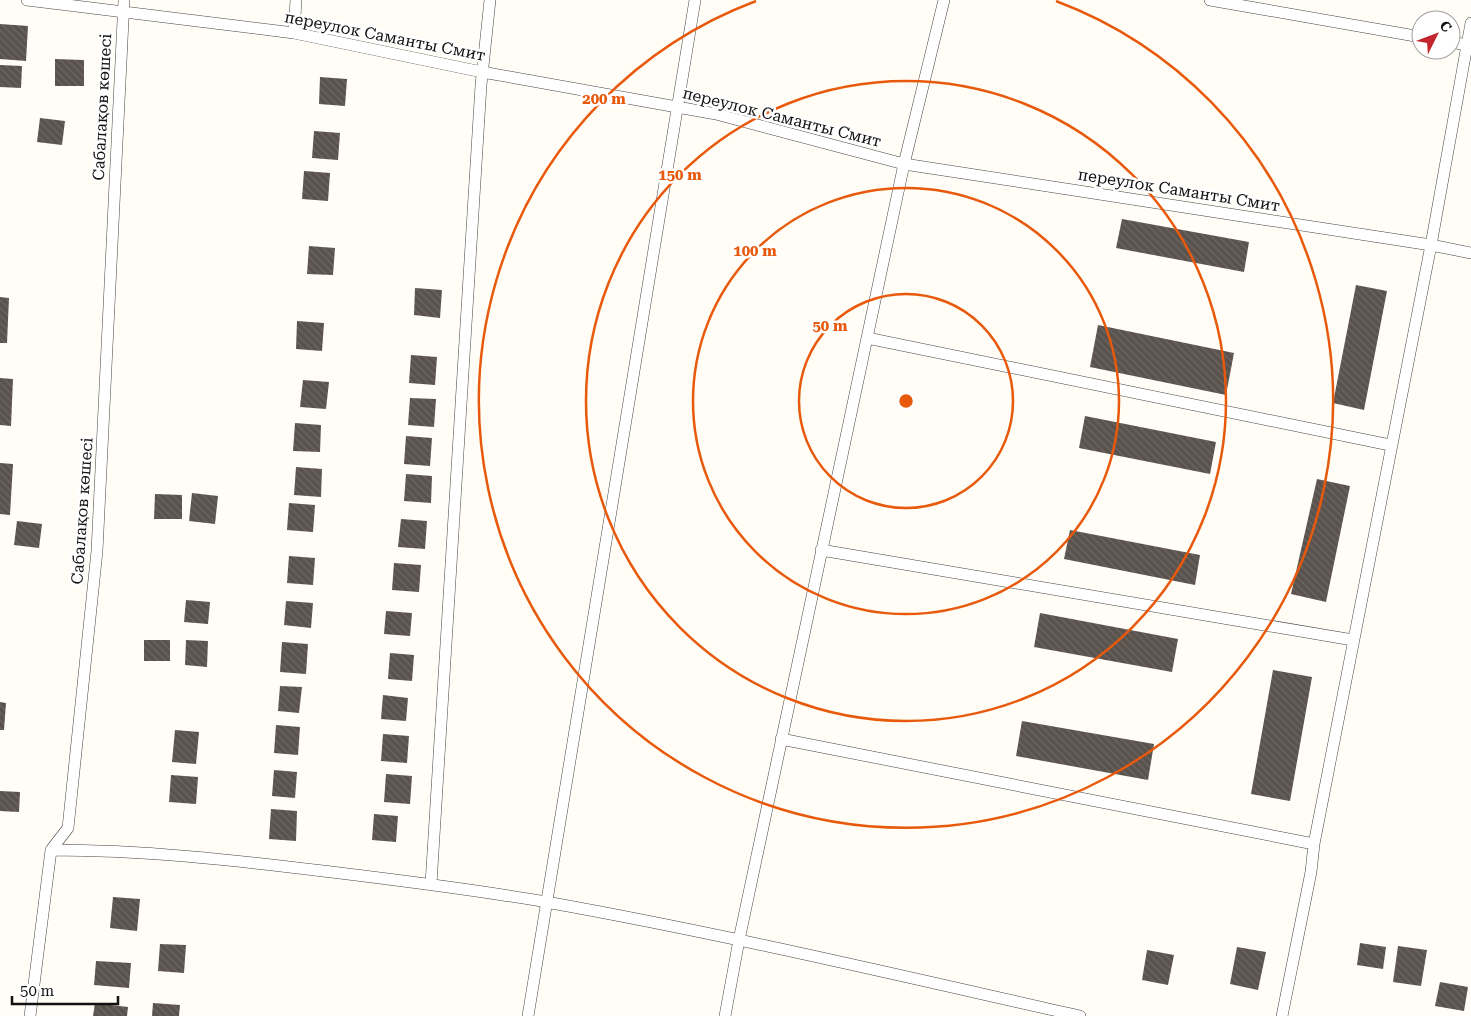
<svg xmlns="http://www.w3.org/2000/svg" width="1471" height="1016" viewBox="0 0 1471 1016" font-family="'Roboto Serif',serif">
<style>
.building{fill:url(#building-back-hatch)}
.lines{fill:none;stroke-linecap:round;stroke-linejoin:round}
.street-casing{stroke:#444;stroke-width:12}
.street{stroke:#fff;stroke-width:11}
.ring{fill:none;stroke:#e8590c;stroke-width:2.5}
.labels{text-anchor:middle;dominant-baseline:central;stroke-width:5;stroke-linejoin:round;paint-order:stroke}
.street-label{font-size:16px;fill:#111;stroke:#fff}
.centre{fill:#e8590c;stroke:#fff;stroke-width:2.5}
.ring-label{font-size:15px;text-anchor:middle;font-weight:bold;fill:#e8590c;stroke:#fff;stroke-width:5;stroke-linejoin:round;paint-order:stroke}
</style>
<defs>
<pattern id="building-back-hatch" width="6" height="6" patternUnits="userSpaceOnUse" patternTransform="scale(1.25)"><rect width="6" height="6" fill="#5a524d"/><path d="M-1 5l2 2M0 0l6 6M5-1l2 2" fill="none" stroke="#6d6662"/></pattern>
</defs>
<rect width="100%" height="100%" fill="#fffdf5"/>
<path class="building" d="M 0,24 L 28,26 L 26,61 L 0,59 Z
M 55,59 L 84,60 L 84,86 L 55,86 Z
M 0,65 L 22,66 L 21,88 L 0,87 Z
M 320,77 L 347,79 L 345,106 L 319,104 Z
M 40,118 L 65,121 L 62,145 L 37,142 Z
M 314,131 L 340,133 L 338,160 L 312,158 Z
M 304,171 L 330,173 L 328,201 L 302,199 Z
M 1122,219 L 1249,242 L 1244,272 L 1116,248 Z
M 309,246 L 335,248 L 333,275 L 307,274 Z
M 1356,285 L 1387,291 L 1364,410 L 1333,403 Z
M 415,288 L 442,290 L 440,318 L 414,315 Z
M 0,297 L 9,298 L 7,343 L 0,343 Z
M 297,321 L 324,323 L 322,351 L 296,349 Z
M 1098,325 L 1234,353 L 1226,395 L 1090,367 Z
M 411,355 L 437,357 L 435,385 L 409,383 Z
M 0,378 L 13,379 L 11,426 L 0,425 Z
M 303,380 L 329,382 L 326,409 L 300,407 Z
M 410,398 L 436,399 L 434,427 L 408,425 Z
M 1085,416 L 1216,442 L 1210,474 L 1079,448 Z
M 295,423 L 321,425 L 320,452 L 293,451 Z
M 406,436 L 432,438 L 430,466 L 404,464 Z
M 0,463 L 13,464 L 10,515 L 0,514 Z
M 296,467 L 322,469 L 321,497 L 294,495 Z
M 406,474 L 432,476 L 431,503 L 404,501 Z
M 1317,479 L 1350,486 L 1326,602 L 1291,594 Z
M 192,493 L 218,496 L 215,524 L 189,521 Z
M 155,494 L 182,495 L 182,519 L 154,519 Z
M 289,503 L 315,505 L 313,532 L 287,530 Z
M 401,519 L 427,521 L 425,549 L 398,547 Z
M 17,521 L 42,524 L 39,548 L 14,545 Z
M 1070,530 L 1200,555 L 1195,585 L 1064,559 Z
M 289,556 L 315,558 L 313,585 L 287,583 Z
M 394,563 L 421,565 L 419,592 L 392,590 Z
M 186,600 L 210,602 L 208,624 L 184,622 Z
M 286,601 L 313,603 L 311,628 L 284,625 Z
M 386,611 L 412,613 L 410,636 L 384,634 Z
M 1040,613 L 1178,639 L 1172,672 L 1034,647 Z
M 144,640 L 170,640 L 170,661 L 144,661 Z
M 186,640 L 208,641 L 207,667 L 185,665 Z
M 282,642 L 308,644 L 306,674 L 280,672 Z
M 390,653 L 414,655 L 412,681 L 388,679 Z
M 1273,670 L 1312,677 L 1290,801 L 1251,794 Z
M 280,686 L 302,687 L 299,713 L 278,711 Z
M 383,695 L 408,698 L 406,721 L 381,719 Z
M 0,702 L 6,703 L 4,730 L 0,730 Z
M 1022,721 L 1154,744 L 1148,780 L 1016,756 Z
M 276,725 L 300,727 L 298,755 L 274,753 Z
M 175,730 L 199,732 L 196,764 L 172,762 Z
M 383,734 L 409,736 L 407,763 L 381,761 Z
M 274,770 L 297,772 L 295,798 L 272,796 Z
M 386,774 L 412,776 L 410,804 L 384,802 Z
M 171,775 L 198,777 L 196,804 L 169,802 Z
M 0,791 L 20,792 L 19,812 L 0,811 Z
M 271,809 L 297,811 L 296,841 L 269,839 Z
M 374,814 L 398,816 L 396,842 L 372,840 Z
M 113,897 L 140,899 L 137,931 L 110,928 Z
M 1360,943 L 1386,947 L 1383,969 L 1357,965 Z
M 160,944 L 186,945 L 184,973 L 158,971 Z
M 1398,946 L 1427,950 L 1421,986 L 1393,982 Z
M 1237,947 L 1266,952 L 1258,990 L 1230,984 Z
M 1147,950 L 1174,955 L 1168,985 L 1142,980 Z
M 96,961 L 131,963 L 129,988 L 94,985 Z
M 1440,982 L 1468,987 L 1464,1011 L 1435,1006 Z
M 95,1003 L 128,1007 L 127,1016 L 93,1016 Z
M 153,1003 L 180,1005 L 179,1016 L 152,1016 Z"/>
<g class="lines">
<g class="street-casing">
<path id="street" d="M 27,0 L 294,33 L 482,72 L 716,114 L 904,164 L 1431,245 L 1471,253
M 1210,0 L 1421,37
M 294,33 L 296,0
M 1451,42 L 1467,45
M 867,338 L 1390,445
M 821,550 L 1353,640
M 781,739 L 1314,844
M 51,850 C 142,850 233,860 323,871 C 397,880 472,889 546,902 C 725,934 902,976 1080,1016
M 431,884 L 481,85 L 490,0
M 30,1016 L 51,850 L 68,828 L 97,551 L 124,0
M 528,1016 L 695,0
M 725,1016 L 739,940 L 904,164 L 944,0
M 1282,1016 L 1311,872 L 1314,844 L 1431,245 L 1471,23"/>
</g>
<use href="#street" class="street"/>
</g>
<g class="ring">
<circle cx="906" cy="401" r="107"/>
<circle cx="906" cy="401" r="213"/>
<circle cx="906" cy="401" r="320"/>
<path d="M1056 1A427 427 0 1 1 756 1"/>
</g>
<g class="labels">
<g class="street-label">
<text transform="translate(385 36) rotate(11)">переулок Саманты Смит</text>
<text transform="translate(102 107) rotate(-87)">Сабалақов көшесі</text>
<text transform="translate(782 117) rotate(14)">переулок Саманты Смит</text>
<text transform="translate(1179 190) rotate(9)">переулок Саманты Смит</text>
<text transform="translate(82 511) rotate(-86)">Сабалақов көшесі</text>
</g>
</g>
<circle cx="906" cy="401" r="8" class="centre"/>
<g class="ring-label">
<text x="604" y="104">200 m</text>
<text x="680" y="180">150 m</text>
<text x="755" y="256">100 m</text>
<text x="830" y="331">50 m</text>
</g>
<g transform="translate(1436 35) rotate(48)"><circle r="24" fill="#ffffff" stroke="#a0a0a0"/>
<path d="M0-4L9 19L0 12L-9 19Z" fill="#c4262e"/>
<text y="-8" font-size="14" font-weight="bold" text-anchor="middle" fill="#111111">С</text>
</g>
<path d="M12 996v8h106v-8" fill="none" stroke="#111111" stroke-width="2.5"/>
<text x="20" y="996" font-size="15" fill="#111111" stroke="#ffffff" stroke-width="4" paint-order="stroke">50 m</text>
</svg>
